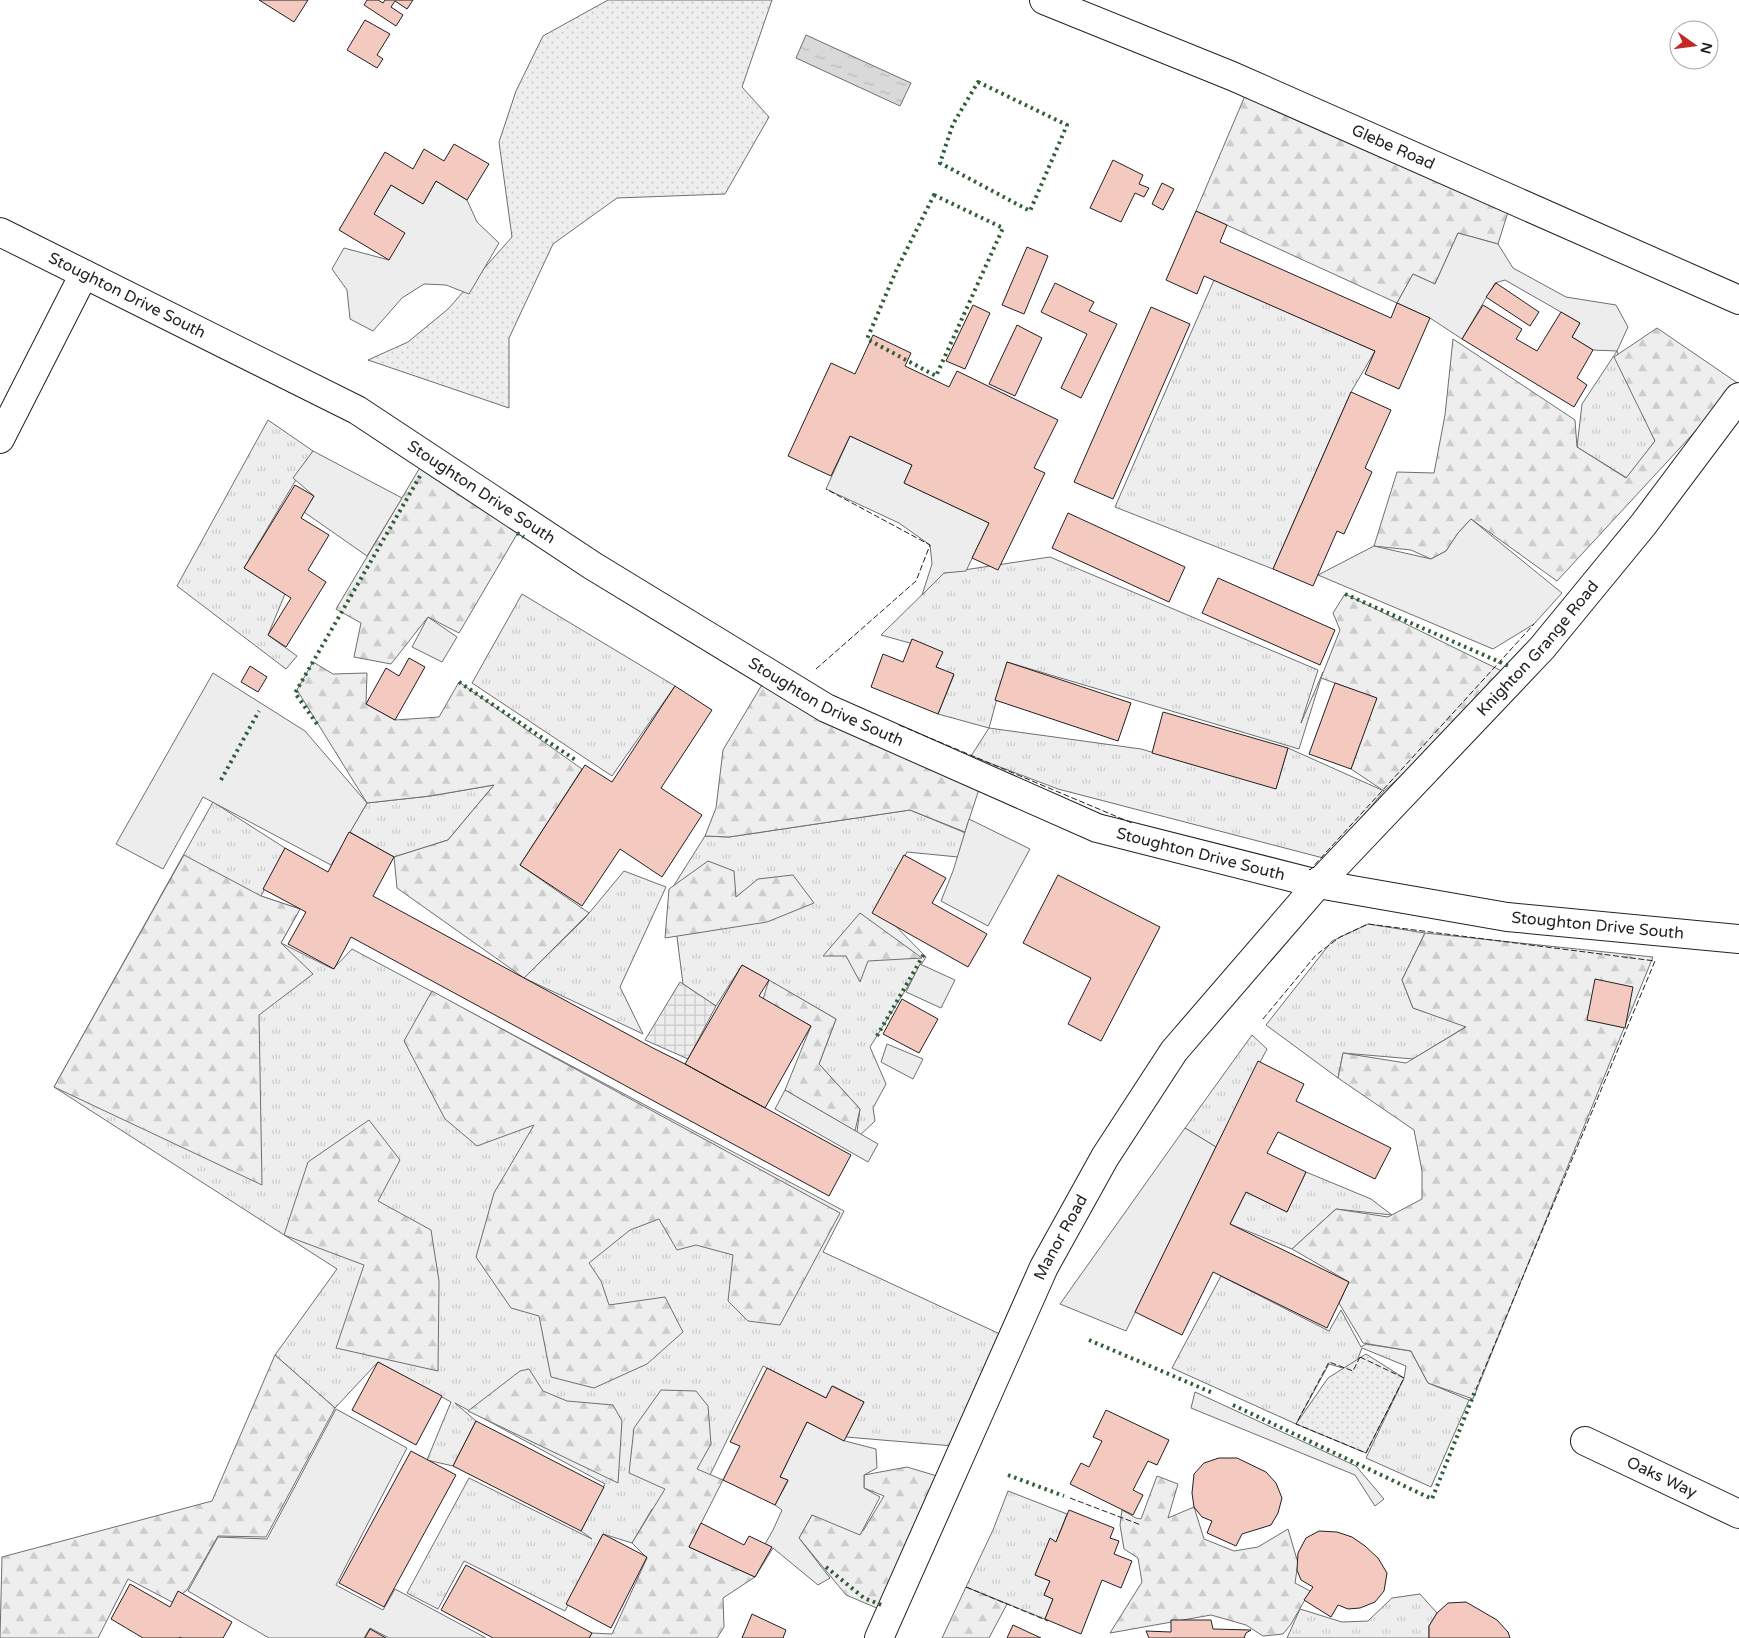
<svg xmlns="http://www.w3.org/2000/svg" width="1739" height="1638" viewBox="0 0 1739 1638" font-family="'Varela Round',sans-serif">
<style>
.grass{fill:url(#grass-tufts);stroke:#6f6f6f}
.forest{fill:url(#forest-firs);stroke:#6f6f6f}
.garden{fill:url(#garden-dots);stroke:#6f6f6f}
.parking{fill:#ededed;stroke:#6f6f6f}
.plaza{fill:url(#plaza-grid);stroke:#6f6f6f}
.water{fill:url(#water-ripples);stroke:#6f6f6f}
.building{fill:#f3c9c0;stroke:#222}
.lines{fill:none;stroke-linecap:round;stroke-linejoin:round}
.minor-casing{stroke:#222;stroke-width:30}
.minor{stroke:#fff;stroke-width:28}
.hedge{stroke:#2f5e38;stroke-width:4;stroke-dasharray:2.5 4;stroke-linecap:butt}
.fence{stroke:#222;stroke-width:1;stroke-dasharray:6 2.5;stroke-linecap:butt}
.labels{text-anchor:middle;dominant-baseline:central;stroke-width:4;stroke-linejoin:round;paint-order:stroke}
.street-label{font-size:16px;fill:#222;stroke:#fff}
</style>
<defs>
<pattern id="grass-tufts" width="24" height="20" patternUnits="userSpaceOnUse" patternTransform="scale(1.25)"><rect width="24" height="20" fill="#eee"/><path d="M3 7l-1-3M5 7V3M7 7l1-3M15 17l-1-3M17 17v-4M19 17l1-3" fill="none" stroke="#ccc"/></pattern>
<pattern id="forest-firs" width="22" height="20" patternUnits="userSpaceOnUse" patternTransform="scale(1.25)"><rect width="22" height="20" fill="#eee"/><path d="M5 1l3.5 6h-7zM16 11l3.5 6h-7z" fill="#ccc"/></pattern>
<pattern id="garden-dots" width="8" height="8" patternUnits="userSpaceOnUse" patternTransform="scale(1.25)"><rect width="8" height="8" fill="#eee"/><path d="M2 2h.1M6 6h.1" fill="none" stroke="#ccc" stroke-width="1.8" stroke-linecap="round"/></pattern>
<pattern id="plaza-grid" width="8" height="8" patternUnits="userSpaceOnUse" patternTransform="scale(1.25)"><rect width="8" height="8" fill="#ededed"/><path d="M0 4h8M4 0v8" fill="none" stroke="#cbcbcb"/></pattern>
<pattern id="water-ripples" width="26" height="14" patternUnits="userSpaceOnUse" patternTransform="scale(1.25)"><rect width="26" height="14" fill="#d9d9d9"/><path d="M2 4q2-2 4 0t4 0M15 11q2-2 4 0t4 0" fill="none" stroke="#bababa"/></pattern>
</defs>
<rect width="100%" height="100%" fill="#fff"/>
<path class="grass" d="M 1214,280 L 1375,351 L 1351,392 L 1273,569 L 1115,507 Z
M 1617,351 L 1655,441 L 1627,478 L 1577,447 L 1582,404 Z
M 268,420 L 313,451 L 244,568 L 285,594 L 268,635 L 297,656 L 286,669 L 177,586 Z
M 1050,557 L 1318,670 L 1301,723 L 1323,672 L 1299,749 L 1007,662 L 989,728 L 1141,749 L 1276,788 L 1288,748 L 1384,791 L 1327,859 L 1058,789 L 971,756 L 989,728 L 938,714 L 954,675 L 936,667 L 942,652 L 881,635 L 944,573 Z
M 522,594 L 675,686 L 612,776 L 472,683 Z
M 494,785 L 448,840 L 394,857 L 350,832 L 367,803 L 430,796 Z
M 213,802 L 285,848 L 261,896 L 300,909 L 281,943 L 333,969 L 352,949 L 844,1211 L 823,1252 L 1013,1340 L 965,1447 L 846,1437 L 864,1402 L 833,1386 L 826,1398 L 763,1366 L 693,1510 L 652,1509 L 632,1543 L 603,1534 L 565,1611 L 464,1561 L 438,1609 L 407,1593 L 469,1478 L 592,1539 L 581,1531 L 605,1484 L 455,1403 L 476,1421 L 453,1466 L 427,1460 L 451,1402 L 378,1362 L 335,1408 L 275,1355 L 337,1269 L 54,1087 Z
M 910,810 L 968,834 L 958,857 L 907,852 L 876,906 L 926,957 L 870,1047 L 886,1084 L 873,1108 L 875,1121 L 856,1139 L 860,1109 L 819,1064 L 836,1019 L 742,965 L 716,1006 L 683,984 L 671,890 L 705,836 L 729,837 Z
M 624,871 L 666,887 L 620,987 L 643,1034 L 524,978 L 585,918 Z
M 1368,924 L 1425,933 L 1402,980 L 1413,1008 L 1467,1026 L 1413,1059 L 1343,1053 L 1338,1078 L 1266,1025 L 1332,941 Z
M 1252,1035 L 1267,1049 L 1216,1147 L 1185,1128 Z
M 1306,1172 L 1371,1199 L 1392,1215 L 1336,1209 L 1292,1249 L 1230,1224 L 1246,1192 L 1287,1212 Z
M 1221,1276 L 1329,1331 L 1341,1310 L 1361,1347 L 1366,1344 L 1411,1351 L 1428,1383 L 1469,1400 L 1431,1487 L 1366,1458 L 1404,1378 L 1406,1366 L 1362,1348 L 1353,1371 L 1329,1364 L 1296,1424 L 1172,1368 Z
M 1008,1491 L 1067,1514 L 1056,1542 L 1050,1539 L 1035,1575 L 1050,1581 L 1044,1595 L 1053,1599 L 1045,1619 L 966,1587 L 993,1530 Z
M 1420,1594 L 1437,1613 L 1429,1626 L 1429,1638 L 1287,1638 L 1300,1609 L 1342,1622 L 1368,1621 L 1392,1598 Z"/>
<path class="forest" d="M 1250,84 L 1512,199 L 1498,244 L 1458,233 L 1435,284 L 1413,274 L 1397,303 L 1196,211 Z
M 1657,328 L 1739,384 L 1557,581 L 1471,519 L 1458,533 L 1446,551 L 1431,559 L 1411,550 L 1374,546 L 1397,472 L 1434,473 L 1445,415 L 1453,339 L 1575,420 L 1577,447 L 1626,478 L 1655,441 L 1614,357 Z
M 425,459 L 523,524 L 459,633 L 428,617 L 391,664 L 354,657 L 361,623 L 336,609 Z
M 1345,594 L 1514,677 L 1384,791 L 1351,769 L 1376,698 L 1321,678 L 1340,630 L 1333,613 Z
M 313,662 L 333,674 L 367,673 L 366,704 L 395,720 L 439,717 L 459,682 L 582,769 L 520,865 L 589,913 L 524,978 L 397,888 L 394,857 L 448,840 L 494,785 L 430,796 L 367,803 L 297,690 Z
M 769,673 L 983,777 L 965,832 L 910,810 L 729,837 L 705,836 L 716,808 L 723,750 Z
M 184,855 L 261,896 L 300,909 L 281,943 L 313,974 L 259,1015 L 262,1185 L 54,1087 Z
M 708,861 L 734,871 L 736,897 L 758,879 L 793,875 L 814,903 L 767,922 L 665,938 L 669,889 Z
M 860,913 L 922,958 L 868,961 L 860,982 L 846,956 L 823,956 Z
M 1425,933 L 1653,957 L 1473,1399 L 1428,1383 L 1411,1351 L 1363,1343 L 1339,1303 L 1349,1282 L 1292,1249 L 1336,1209 L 1388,1217 L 1422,1199 L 1422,1171 L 1414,1130 L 1338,1078 L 1343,1053 L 1406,1063 L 1466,1027 L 1413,1008 L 1402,980 Z
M 769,980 L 836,1019 L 819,1064 L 860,1109 L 855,1131 L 785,1090 L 811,1026 L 763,999 Z
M 432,991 L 840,1213 L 780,1325 L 748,1321 L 728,1301 L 733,1255 L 696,1245 L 677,1250 L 659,1219 L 630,1230 L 589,1263 L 601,1281 L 609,1305 L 665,1297 L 683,1332 L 647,1364 L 594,1388 L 551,1377 L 539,1316 L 511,1308 L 476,1257 L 494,1193 L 534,1125 L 477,1146 L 445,1119 L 404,1041 Z
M 369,1120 L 400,1160 L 378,1201 L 431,1230 L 439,1281 L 438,1371 L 336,1348 L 364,1265 L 284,1235 L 308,1162 Z
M 275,1355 L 335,1408 L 266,1537 L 218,1536 L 187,1590 L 172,1602 L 128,1579 L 98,1638 L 0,1638 L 2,1557 L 212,1501 Z
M 529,1369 L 543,1391 L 567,1401 L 613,1405 L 622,1421 L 618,1483 L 468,1411 L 520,1371 Z
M 661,1390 L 696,1391 L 708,1406 L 711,1444 L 697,1469 L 723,1480 L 689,1547 L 755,1577 L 723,1598 L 724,1627 L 717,1638 L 589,1638 L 592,1633 L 612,1634 L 647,1558 L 632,1543 L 665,1489 L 629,1473 L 634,1428 Z
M 907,1467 L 947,1479 L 891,1614 L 846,1595 L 799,1538 L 812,1515 L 863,1531 L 884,1496 L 864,1488 L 864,1475 Z
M 1157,1476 L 1178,1484 L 1168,1518 L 1194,1507 L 1204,1539 L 1234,1551 L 1258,1547 L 1288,1529 L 1298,1563 L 1295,1583 L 1310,1591 L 1291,1624 L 1283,1634 L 1263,1636 L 1246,1625 L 1211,1615 L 1110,1633 L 1142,1582 L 1138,1558 L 1124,1549 L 1120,1525 L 1122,1510 L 1136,1518 L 1141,1519 Z
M 966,1587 L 1007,1604 L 989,1638 L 942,1638 Z"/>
<path class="garden" d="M 608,0 L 772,0 L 742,87 L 769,117 L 725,194 L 617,198 L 553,244 L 509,338 L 509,408 L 368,360 L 408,342 L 448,309 L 512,237 L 499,142 L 516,91 L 543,36 Z
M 1366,1354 L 1404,1378 L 1366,1453 L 1296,1424 L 1328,1378 Z"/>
<path class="parking" d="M 436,181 L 467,200 L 477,222 L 499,243 L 469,294 L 446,285 L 424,284 L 402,298 L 373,331 L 350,319 L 347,290 L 332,269 L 344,248 L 389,260 L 374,214 L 391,185 L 423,204 Z
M 1458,233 L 1498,244 L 1513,268 L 1566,297 L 1616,305 L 1628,327 L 1617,351 L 1593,350 L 1572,337 L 1580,323 L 1505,280 L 1495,283 L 1462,339 L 1430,318 L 1397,303 L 1413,274 L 1435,284 Z
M 850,436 L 912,465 L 904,483 L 989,523 L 966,571 L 944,573 L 922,595 L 932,564 L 930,545 L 899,523 L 826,489 Z
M 313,451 L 402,498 L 367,556 L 304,512 L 314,496 L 293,478 Z
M 1471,519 L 1562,593 L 1534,624 L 1493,649 L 1318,575 L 1374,546 L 1431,559 L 1446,551 L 1458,533 Z
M 428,617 L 457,637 L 442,662 L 412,647 Z
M 213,673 L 305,731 L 367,803 L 331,865 L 203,797 L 163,869 L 116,844 Z
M 969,819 L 1030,849 L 988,926 L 941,901 L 953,871 Z
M 920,964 L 955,980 L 941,1008 L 906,992 Z
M 887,1044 L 923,1059 L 913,1079 L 881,1062 Z
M 785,1090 L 878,1144 L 868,1162 L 775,1109 Z
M 1185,1128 L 1216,1147 L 1126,1331 L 1060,1304 Z
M 1195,1392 L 1356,1466 L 1384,1499 L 1375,1506 L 1355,1475 L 1191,1408 Z
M 336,1409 L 407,1448 L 336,1585 L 383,1610 L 395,1589 L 486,1638 L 389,1638 L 370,1628 L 364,1638 L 269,1638 L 188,1591 L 218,1537 L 267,1539 Z
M 807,1422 L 845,1441 L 876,1449 L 877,1468 L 864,1475 L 864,1488 L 880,1497 L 860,1535 L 812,1515 L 799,1538 L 830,1578 L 818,1585 L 773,1548 L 755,1577 L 771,1547 L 765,1544 L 773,1530 L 782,1510 L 775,1505 L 788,1481 L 780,1477 Z"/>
<path class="plaza" d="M 680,982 L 716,1006 L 688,1059 L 645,1040 Z"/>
<path class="water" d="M 806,35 L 911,83 L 900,106 L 796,58 Z"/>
<path class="building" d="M 259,0 L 308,0 L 294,22 Z
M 367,0 L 378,0 L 383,3 L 385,0 L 413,0 L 407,9 L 395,1 L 391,7 L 403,15 L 396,26 L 364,5 Z
M 365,20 L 390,34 L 377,55 L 383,59 L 377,68 L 347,50 Z
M 454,144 L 489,164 L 467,200 L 436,181 L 423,204 L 391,185 L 374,214 L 405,233 L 389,260 L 339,230 L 385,152 L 413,169 L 424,149 L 444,161 Z
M 1113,160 L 1143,175 L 1139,184 L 1149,188 L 1144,197 L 1135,193 L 1121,222 L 1090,208 Z
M 1162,183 L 1174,189 L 1163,210 L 1152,204 Z
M 1196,211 L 1227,225 L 1220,242 L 1391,318 L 1397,303 L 1430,318 L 1399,389 L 1365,374 L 1375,351 L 1204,276 L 1197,294 L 1166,280 Z
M 1027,247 L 1048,256 L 1024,314 L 1002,305 Z
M 1055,283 L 1094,302 L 1089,311 L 1117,324 L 1081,398 L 1061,388 L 1087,334 L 1041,312 Z
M 1496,283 L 1539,312 L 1530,326 L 1486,297 Z
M 973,305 L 990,313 L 965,369 L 946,361 Z
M 1483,305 L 1522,329 L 1516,339 L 1537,351 L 1561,312 L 1580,323 L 1572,337 L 1593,350 L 1577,378 L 1587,385 L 1574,407 L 1462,339 Z
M 1151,307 L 1190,324 L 1113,499 L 1074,482 Z
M 1017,325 L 1042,338 L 1015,396 L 989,384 Z
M 873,335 L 911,353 L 905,366 L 949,387 L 957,371 L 1058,420 L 1034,468 L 1045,473 L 998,570 L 972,558 L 989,523 L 904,483 L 912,465 L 850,436 L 831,476 L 788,456 L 831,363 L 855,374 Z
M 1351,392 L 1391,410 L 1365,468 L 1372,472 L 1344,534 L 1337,531 L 1313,586 L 1273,569 Z
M 295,485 L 314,496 L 301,518 L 329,535 L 308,570 L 326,582 L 286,647 L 268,635 L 291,598 L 244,568 Z
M 1068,513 L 1185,567 L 1169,602 L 1052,548 Z
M 1218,578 L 1335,630 L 1320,665 L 1202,613 Z
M 912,639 L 943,652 L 936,667 L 954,674 L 938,714 L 871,687 L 883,654 L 903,662 Z
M 409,658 L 425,667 L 395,720 L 366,704 L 386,668 L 399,676 Z
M 1007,662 L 1131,703 L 1118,741 L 995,700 Z
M 250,666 L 267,677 L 258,692 L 241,682 Z
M 1335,683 L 1377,698 L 1351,769 L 1309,754 Z
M 675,686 L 712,710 L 661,788 L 702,815 L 662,877 L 620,849 L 582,906 L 520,865 L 585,765 L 612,782 Z
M 1163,712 L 1288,748 L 1276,789 L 1152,753 Z
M 349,832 L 394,857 L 373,896 L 653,1048 L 685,1064 L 851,1155 L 829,1196 L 351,937 L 334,969 L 288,944 L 306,912 L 263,889 L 285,848 L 328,872 Z
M 904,855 L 946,878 L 932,903 L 987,934 L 968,967 L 872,913 Z
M 1058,875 L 1160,927 L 1101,1041 L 1068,1024 L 1091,978 L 1023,943 Z
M 742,965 L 769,980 L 759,996 L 811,1026 L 765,1108 L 685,1064 Z
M 1595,979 L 1633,987 L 1625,1028 L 1587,1020 Z
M 902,999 L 938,1019 L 919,1053 L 883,1034 Z
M 1258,1061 L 1304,1084 L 1296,1101 L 1391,1148 L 1375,1179 L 1278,1132 L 1267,1153 L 1306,1172 L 1287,1212 L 1246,1192 L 1230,1224 L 1349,1282 L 1327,1328 L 1213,1272 L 1182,1335 L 1135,1312 Z
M 378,1362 L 442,1396 L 416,1445 L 352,1410 Z
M 767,1368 L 826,1398 L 832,1386 L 864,1402 L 844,1441 L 807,1422 L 780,1477 L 788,1480 L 775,1505 L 723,1480 L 740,1446 L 730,1442 Z
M 1106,1410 L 1169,1440 L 1157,1465 L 1148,1461 L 1133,1490 L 1143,1495 L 1133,1515 L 1070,1484 L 1081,1463 L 1089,1467 L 1102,1441 L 1093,1437 Z
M 476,1421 L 604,1487 L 581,1531 L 453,1466 Z
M 411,1451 L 456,1475 L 384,1607 L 339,1583 Z
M 1219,1458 L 1237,1458 L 1266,1472 L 1276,1483 L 1282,1498 L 1278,1513 L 1271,1525 L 1242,1534 L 1236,1546 L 1207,1533 L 1212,1521 L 1202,1517 L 1194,1507 L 1192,1493 L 1194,1474 L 1204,1463 Z
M 1069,1510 L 1114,1528 L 1110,1538 L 1119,1541 L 1114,1554 L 1132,1561 L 1121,1588 L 1102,1580 L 1081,1634 L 1045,1619 L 1053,1599 L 1044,1595 L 1050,1581 L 1035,1575 L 1050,1538 L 1056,1542 Z
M 701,1523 L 744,1545 L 749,1536 L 772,1547 L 755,1577 L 689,1547 Z
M 1319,1531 L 1337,1532 L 1352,1537 L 1365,1546 L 1378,1558 L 1387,1573 L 1384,1591 L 1375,1602 L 1360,1608 L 1348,1609 L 1338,1605 L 1331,1617 L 1304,1600 L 1313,1587 L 1301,1580 L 1297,1570 L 1298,1553 L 1306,1538 Z
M 603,1534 L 647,1557 L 611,1628 L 566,1604 Z
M 466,1565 L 592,1633 L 589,1638 L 493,1638 L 441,1610 Z
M 130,1584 L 170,1607 L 178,1591 L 232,1622 L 223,1638 L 182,1638 L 180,1637 L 179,1638 L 143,1638 L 111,1619 Z
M 1466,1602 L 1497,1620 L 1508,1632 L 1510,1638 L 1429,1638 L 1429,1626 L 1437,1613 L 1448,1603 Z
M 752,1614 L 786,1630 L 783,1638 L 742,1638 Z
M 1171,1620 L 1211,1620 L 1213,1629 L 1251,1630 L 1246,1633 L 1244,1638 L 1149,1638 L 1146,1631 L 1171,1632 Z
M 1013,1625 L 1041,1638 L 1007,1638 Z
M 370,1629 L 386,1638 L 365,1638 Z"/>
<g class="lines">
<g class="minor-casing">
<g id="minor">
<path id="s1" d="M 1044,0 L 1232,76 L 1739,300"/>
<path id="s2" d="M 0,232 L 357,410 L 593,566 L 826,708 L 1097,828 L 1318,884 L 1507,917 L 1739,939"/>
<path d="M 0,439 L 84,274"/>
<path id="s3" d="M 1585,1441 L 1739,1514"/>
<path id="s4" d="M 879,1638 L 1044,1267 L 1105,1157 L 1174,1051 L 1318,884 L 1542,648 L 1643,525 L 1739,397"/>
</g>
</g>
<use href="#minor" class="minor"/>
<path class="hedge" d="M 978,82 L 1067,125 L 1030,211 L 940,163 L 953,124 Z
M 934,195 L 1003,228 L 936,376 L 867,339 L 896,271 Z
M 517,533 L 524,537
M 1345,594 L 1511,667
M 459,682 L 577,761
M 317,724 L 295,693 L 420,476
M 221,780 L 259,711
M 877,1036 L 924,954
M 1089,1340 L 1213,1393
M 1233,1405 L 1432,1499 L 1476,1389
M 1008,1475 L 1064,1496
M 826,1567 L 864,1598 L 884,1606"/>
<path class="fence" d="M 816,669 L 916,581 L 930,545 L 826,489
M 899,725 L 1132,823
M 1309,869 L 1310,870 L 1534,624
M 1263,1019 L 1316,955 L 1340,937 L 1368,924 L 1655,961 L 1476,1389
M 1360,1357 L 1404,1378 L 1366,1453 L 1296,1424 L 1329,1362 L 1353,1371 Z
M 1070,1498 L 1141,1525
M 966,1587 L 1048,1621"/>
</g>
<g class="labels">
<g class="street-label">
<text stroke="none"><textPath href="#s1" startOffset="379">Glebe Road</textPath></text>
<text stroke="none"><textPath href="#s2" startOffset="142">Stoughton Drive South</textPath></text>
<text stroke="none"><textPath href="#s2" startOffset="548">Stoughton Drive South</textPath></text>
<text stroke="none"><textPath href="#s4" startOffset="1201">Knighton Grange Road</textPath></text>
<text stroke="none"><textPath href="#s2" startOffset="952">Stoughton Drive South</textPath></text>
<text stroke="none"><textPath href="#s2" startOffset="1358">Stoughton Drive South</textPath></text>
<text stroke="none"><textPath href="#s2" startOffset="1762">Stoughton Drive South</textPath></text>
<text stroke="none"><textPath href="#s4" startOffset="440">Manor Road</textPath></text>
<text stroke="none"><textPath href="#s3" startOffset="85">Oaks Way</textPath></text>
</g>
</g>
<g transform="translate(1694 45) rotate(104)"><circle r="24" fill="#ffffff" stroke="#a7a7a7"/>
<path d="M0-4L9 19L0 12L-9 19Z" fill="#c62828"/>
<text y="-8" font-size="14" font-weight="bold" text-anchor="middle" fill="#222222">N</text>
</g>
</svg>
